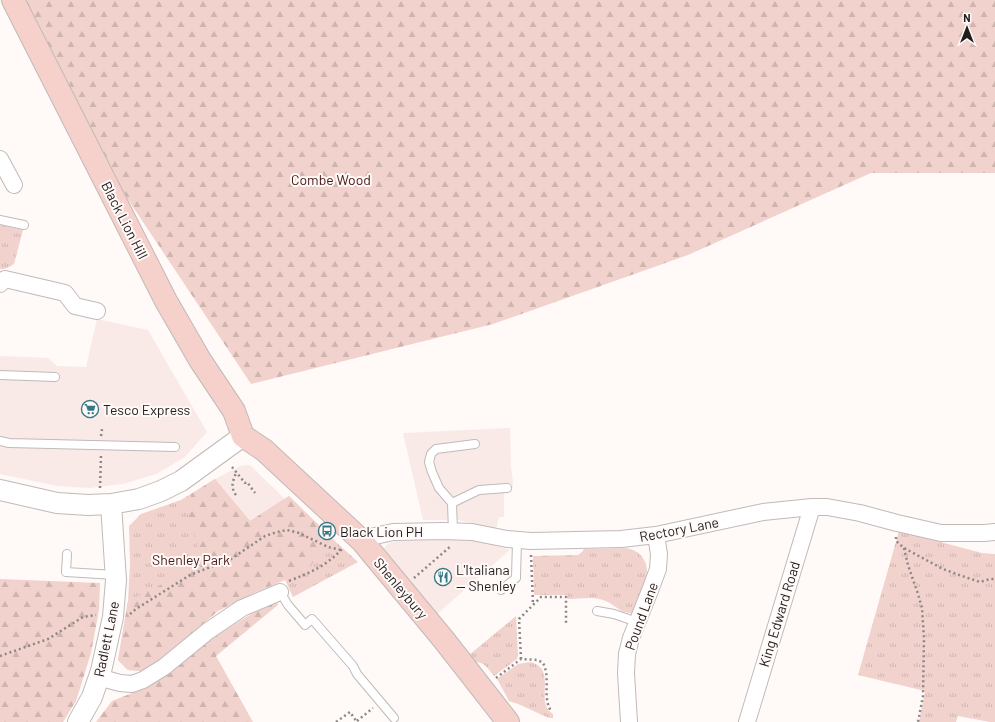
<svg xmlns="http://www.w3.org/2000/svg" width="995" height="722" viewBox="0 0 995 722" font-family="Barlow,sans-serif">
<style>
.built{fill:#faeae7}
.grass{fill:url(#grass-tufts)}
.forest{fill:url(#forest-firs)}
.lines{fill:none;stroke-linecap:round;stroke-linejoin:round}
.service-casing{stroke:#c0bab9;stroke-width:10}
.minor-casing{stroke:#c0bab9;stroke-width:18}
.tertiary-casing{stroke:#c0bab9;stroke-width:22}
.secondary-casing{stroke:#c0bab9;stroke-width:24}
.path{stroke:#8c8787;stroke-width:2.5;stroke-dasharray:2 3;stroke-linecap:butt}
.service{stroke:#fff;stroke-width:8}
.minor{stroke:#fff;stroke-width:16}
.tertiary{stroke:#fff;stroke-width:20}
.secondary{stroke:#f6d0cb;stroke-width:22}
.labels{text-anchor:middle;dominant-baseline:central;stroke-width:4;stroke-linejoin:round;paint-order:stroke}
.park-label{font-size:14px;fill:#471914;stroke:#fff9f8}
.street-label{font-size:14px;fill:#201d1d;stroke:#fff9f8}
.poi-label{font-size:14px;fill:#201d1d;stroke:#fff9f8;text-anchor:start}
</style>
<defs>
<pattern id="grass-tufts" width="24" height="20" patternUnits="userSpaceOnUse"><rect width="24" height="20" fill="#f2d2cd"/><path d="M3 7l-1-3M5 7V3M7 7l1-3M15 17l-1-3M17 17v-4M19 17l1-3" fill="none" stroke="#cfb4b0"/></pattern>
<pattern id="forest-firs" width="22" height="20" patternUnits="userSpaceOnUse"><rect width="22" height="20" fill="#f2d2cd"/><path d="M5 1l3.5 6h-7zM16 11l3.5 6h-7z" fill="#cfb4b0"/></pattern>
</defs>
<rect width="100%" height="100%" fill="#fff9f8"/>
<path class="built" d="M 97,319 L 148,330 L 207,432 L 184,458 L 156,474 L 123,484 L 90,488 L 57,486 L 0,474 L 0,356 L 48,358 L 57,366 L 86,367 Z
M 510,428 L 511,466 L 513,481 L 512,492 L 504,492 L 504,517 L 499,517 L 496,529 L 458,520 L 423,520 L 403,433 Z
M 246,465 L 250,465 L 285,499 L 250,521 L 215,479 L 240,466 Z
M 456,539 L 465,539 L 487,543 L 510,550 L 436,615 L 383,550 L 387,544 L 396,541 Z"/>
<path class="grass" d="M 0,225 L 23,230 L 14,264 C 9,267 5,270 0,269 Z
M 215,479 L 250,521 L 289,496 L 337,543 L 358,562 L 293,597 L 285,580 L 251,594 L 218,611 L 151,667 L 141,671 L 128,670 L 118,660 L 128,601 L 130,563 L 129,526 L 141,514 L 181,500 Z
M 899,531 L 982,553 L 995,554 L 995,722 L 990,722 L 958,716 L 956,722 L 919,722 L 925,691 L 858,675 Z
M 626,548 C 641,550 650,563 646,578 C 644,588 636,603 632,613 C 620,614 614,603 603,600 C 592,596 579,599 567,599 L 567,595 L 534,595 L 533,556 L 578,555 L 582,552 L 584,549 Z
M 516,616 L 518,655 L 517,659 L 494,676 C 488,669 485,662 475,662 L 469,655 Z
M 530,662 C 559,669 533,703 553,714 L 553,718 L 549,718 L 518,704 L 509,701 L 497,679 L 518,664 Z"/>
<path class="forest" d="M 23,0 L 995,0 L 995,173 L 871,173 L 688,255 L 493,324 L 251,384 L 115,180 Z
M 215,479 L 250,521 L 289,496 L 329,536 L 309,569 L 251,594 L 218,611 L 151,667 L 141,671 L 128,670 L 118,660 L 128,601 L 203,564 L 188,516 L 191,494 Z
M 0,579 L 100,583 L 99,610 L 91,653 L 76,701 L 63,722 L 0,722 Z
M 277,601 L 278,605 L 216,656 L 253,722 L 96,722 L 112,701 L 145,688 L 167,674 L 192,652 L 233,625 L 264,606 Z"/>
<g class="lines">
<g class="service-casing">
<path id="service" d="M 0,220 L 24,225
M 0,375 L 55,377
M 0,441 L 9,443 L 175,447
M 452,503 L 479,490 L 507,488
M 453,531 L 452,503 L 439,488 L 432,472 L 429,462 L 431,454 L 436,449 L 475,444
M 67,554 L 66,572 L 115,575
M 501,590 L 516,578 L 517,540
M 280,592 L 288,605 L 305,625 L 312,619 L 353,666 L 357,674 L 394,718
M 597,611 L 614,614 L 637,622"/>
</g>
<g class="minor-casing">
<path id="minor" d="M 0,159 L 14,185
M 0,284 L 5,279 L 65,293 L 75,306 L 97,311
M 362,541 L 375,536 L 393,532 L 443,531 L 472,532 L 507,539 L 531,541 L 621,539 L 656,535 L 763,512 L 812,507 L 827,507 L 860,513 L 897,523 L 941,533 L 984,533 L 995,532
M 98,677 L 120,683 L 132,684 L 143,680 L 164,667 L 208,631 L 242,608 L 280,592
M 629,722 L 626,673 L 627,654 L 631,638 L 651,588 L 658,569 L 659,554 L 656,535
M 747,722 L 812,507"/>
</g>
<g class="tertiary-casing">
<path id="tertiary" d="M 0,490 L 57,503 L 88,505 L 111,504 L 139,499 L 161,491 L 181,481 L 243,436
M 78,722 L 92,697 L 101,671 L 113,617 L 116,580 L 111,504"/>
</g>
<g class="secondary-casing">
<path id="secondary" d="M 13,0 L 166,301 L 200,360 L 234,411 L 243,436 L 264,450 L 362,541 L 444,640 L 508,722"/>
</g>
<path class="path" d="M 101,436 L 102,429
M 232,467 L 245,483 L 247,482 L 255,493
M 100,488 L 101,455
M 236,495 C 230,487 233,481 236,473
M 896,537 L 896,541 L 904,548 L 943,569 L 962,576 L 980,582 L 990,579 L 995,579
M 904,548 L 908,565 L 918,594 L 922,608 L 924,638 L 923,696 L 918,722
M 531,555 L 533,604
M 414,578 L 451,546
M 289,581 C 311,572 325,567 342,549
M 130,614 L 136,609 L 190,575 L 231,559 L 265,536 L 277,532 L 287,530 L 299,533 L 328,547 L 341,550
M 0,656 L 48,639 L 83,617 L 96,615
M 521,659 L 519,619 L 541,597 L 566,597 L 566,625
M 496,678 L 521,659 L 538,660 L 543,663 C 551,678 542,697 551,711
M 357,721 L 373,708
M 336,722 L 350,712 L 357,722"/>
<use href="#service" class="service"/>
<use href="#minor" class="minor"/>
<use href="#tertiary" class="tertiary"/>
<use href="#secondary" class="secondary"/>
</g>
<defs>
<g id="supermarket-ring" transform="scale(0.9)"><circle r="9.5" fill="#fff9f8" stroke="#327983" stroke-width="1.5"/><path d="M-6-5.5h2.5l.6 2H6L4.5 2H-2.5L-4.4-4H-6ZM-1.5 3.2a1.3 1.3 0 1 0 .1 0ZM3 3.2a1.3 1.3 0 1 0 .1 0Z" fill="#327983"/></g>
<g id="bus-ring" transform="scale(0.9)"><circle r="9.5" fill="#fff9f8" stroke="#327983" stroke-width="1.5"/><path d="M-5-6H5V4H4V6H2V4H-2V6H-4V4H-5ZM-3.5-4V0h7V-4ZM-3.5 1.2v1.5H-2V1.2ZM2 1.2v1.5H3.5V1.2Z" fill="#327983"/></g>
<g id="restaurant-ring" transform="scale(0.9)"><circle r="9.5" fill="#fff9f8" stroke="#327983" stroke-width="1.5"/><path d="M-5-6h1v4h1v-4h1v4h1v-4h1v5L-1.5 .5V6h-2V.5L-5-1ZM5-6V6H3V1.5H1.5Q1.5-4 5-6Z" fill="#327983"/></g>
</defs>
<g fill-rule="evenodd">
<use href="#supermarket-ring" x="90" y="409"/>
<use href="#bus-ring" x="327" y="531"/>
<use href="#restaurant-ring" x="443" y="577"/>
</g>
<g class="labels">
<g class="park-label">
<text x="331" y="179">Combe Wood</text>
<text x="191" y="559">Shenley Park</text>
</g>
<g class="street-label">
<text transform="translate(125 220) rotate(63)">Black Lion Hill</text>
<text transform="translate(679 529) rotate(-11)">Rectory Lane</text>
<text transform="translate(401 588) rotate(50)">Shenleybury</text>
<text transform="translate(779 614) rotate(-73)">King Edward Road</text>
<text transform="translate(641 616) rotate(-70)">Pound Lane</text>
<text transform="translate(106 639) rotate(-78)">Radlett Lane</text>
</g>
<g class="poi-label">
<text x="103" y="409">Tesco Express</text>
<text x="340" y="531">Black Lion PH</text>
<text x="456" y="569">L'Italiana<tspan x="456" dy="16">— Shenley</tspan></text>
</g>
</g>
<g transform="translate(967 28)" stroke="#fff9f8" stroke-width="3" paint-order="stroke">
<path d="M0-3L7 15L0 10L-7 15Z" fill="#201d1d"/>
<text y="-6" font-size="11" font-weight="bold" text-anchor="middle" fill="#201d1d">N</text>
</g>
</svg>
